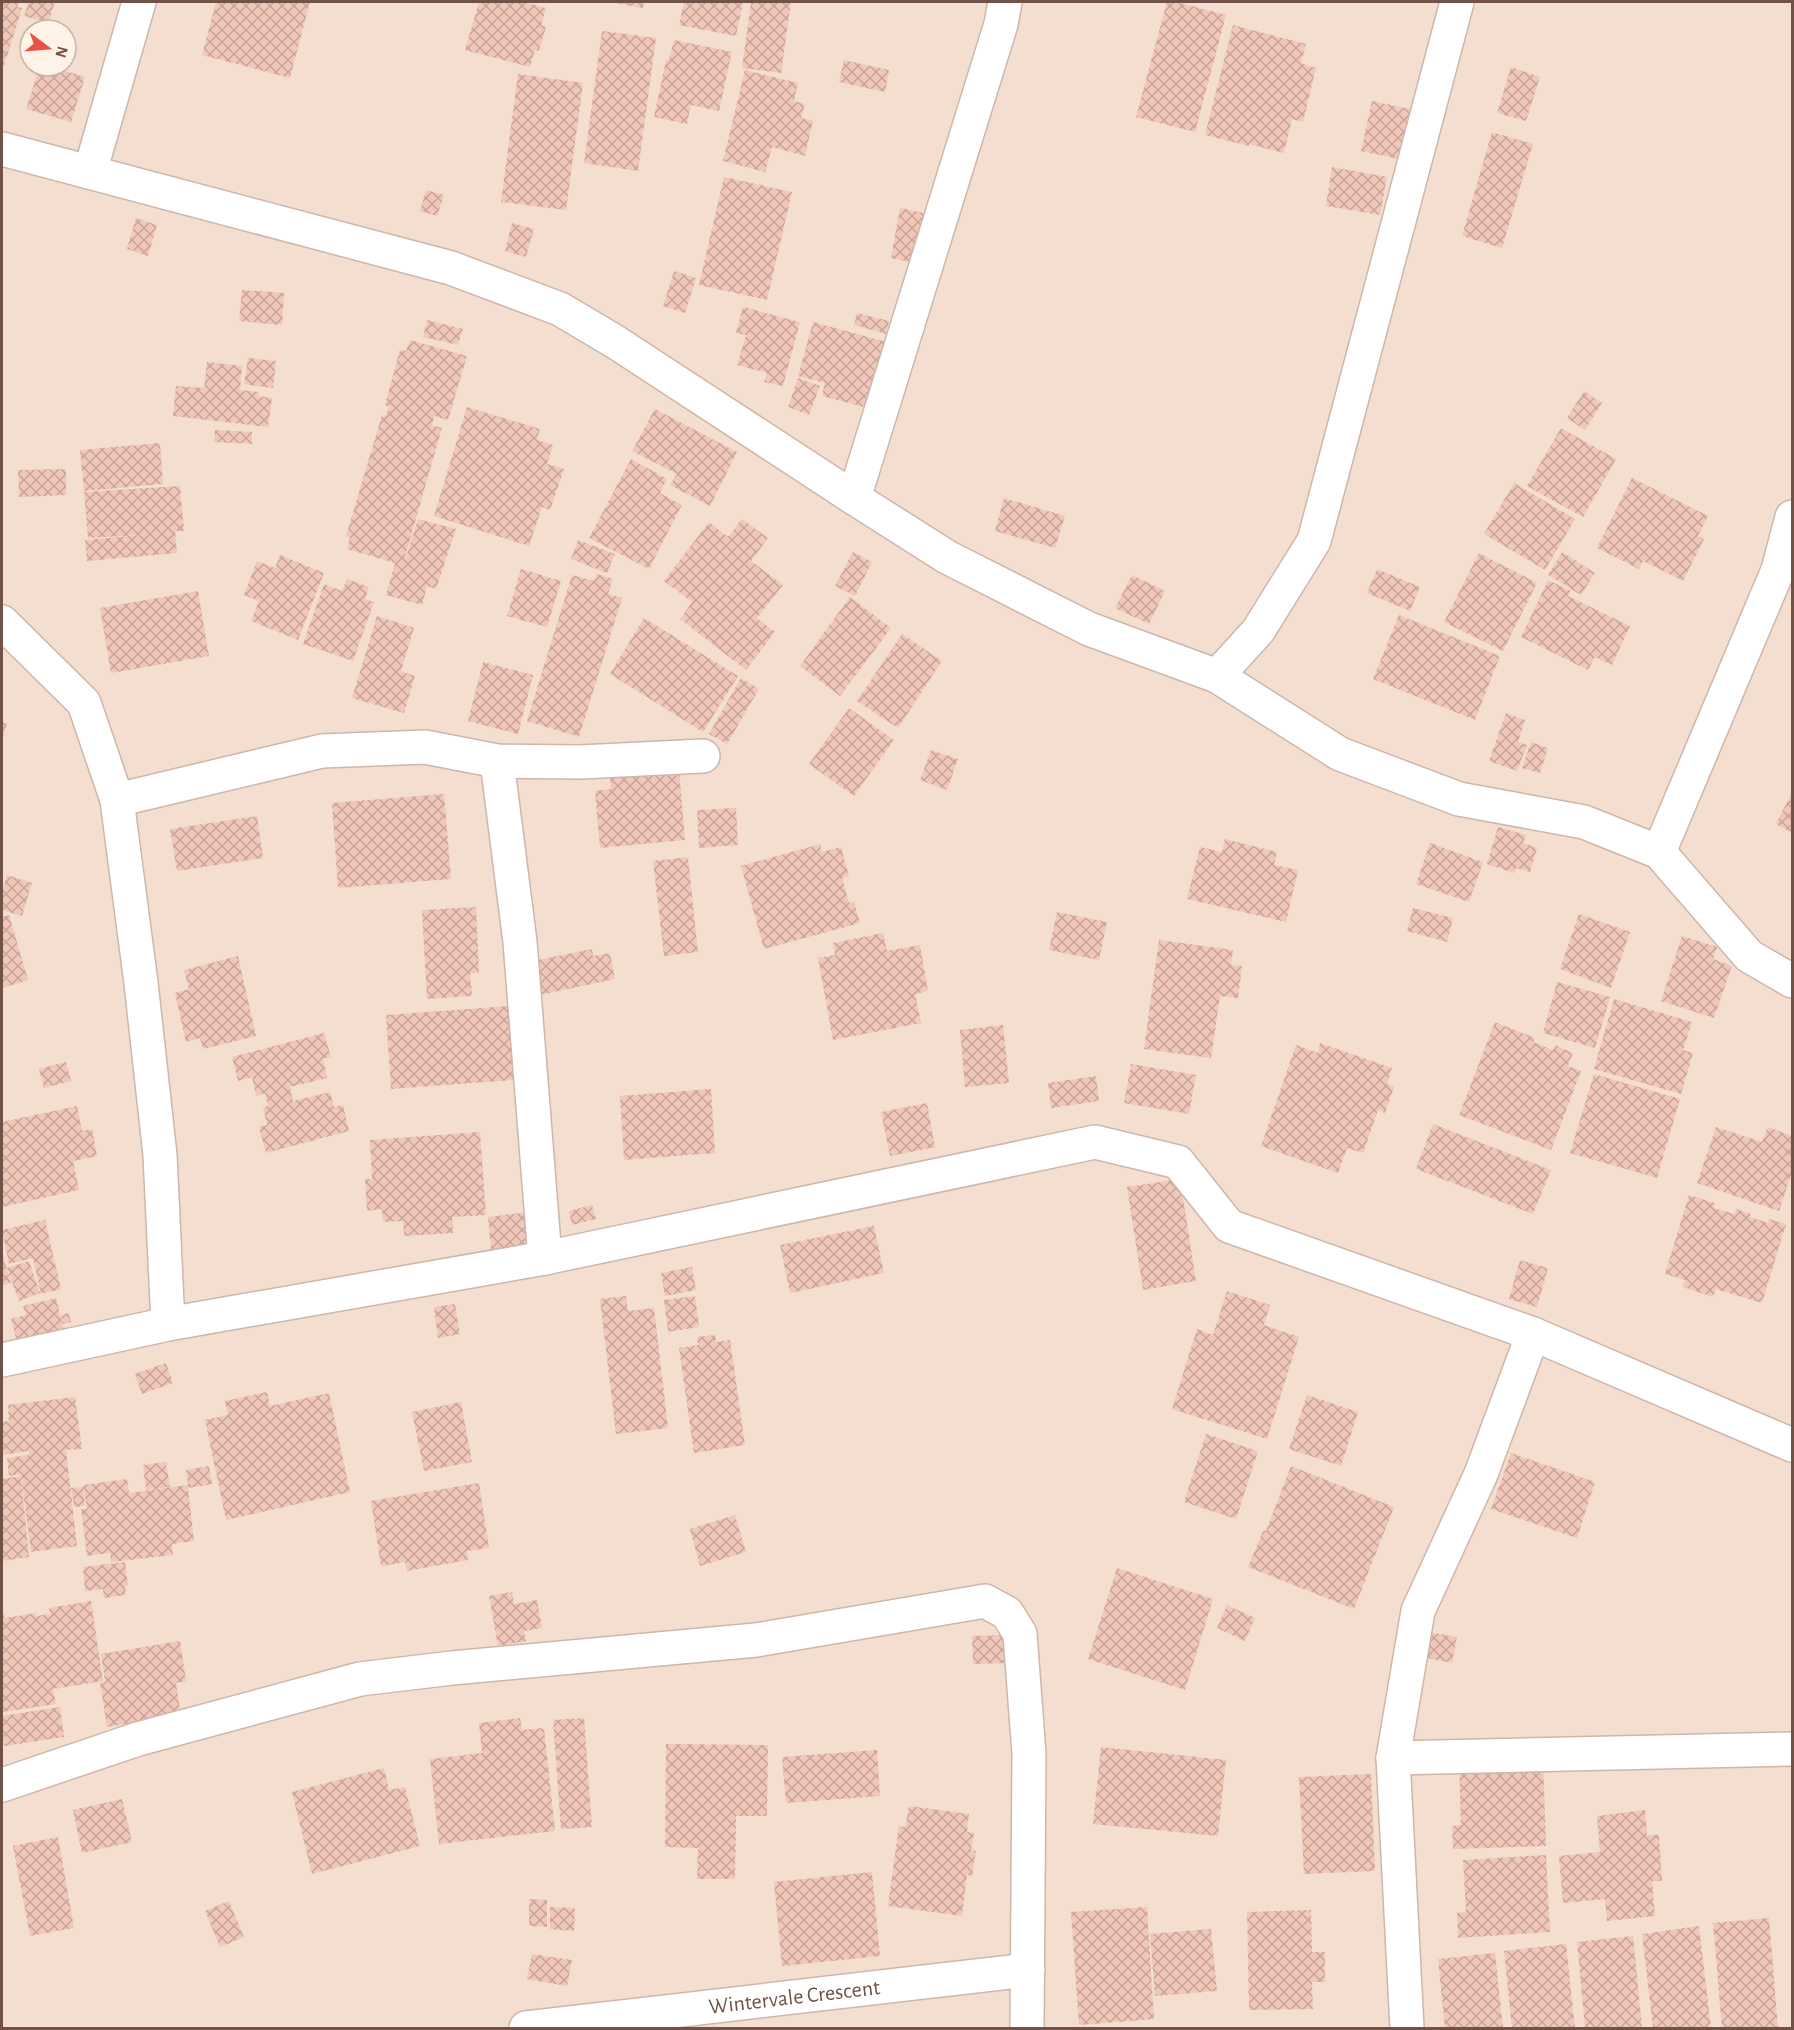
<svg xmlns="http://www.w3.org/2000/svg" width="1794" height="2030" viewBox="0 0 1794 2030" font-family="'Alegreya Sans',sans-serif">
<style>
.residential{fill:#f3ded0;fill-rule:evenodd}
.building{fill:url(#building-cross-hatch)}
.lines{fill:none;stroke-linecap:round;stroke-linejoin:round}
.minor-casing{stroke:#ceb6ab;stroke-width:36}
.minor{stroke:#fff;stroke-width:33}
.labels{text-anchor:middle;dominant-baseline:central;stroke-width:6;stroke-linejoin:round;paint-order:stroke}
.street-label{font-size:22px;fill:#725148;stroke:#fff2e7}
</style>
<defs>
<pattern id="building-cross-hatch" width="8" height="8" patternUnits="userSpaceOnUse" patternTransform="scale(1.5)"><rect width="8" height="8" fill="#f1c7b9"/><path d="M0 0l8 8M0 8l8-8" fill="none" stroke="#c8a498"/></pattern>
</defs>
<rect width="100%" height="100%" fill="#fcede1"/>
<path class="residential" d="M 2,2 L 1792,2 L 1792,2028 L 2,2028 ZM 30,30 L 66,30 L 66,66 L 30,66 Z"/>
<path class="building" d="M 2,2 L 19,2 L 17,7 L 22,8 L 4,66 L 2,65 Z
M 29,2 L 55,2 L 48,23 L 24,16 Z
M 216,2 L 310,2 L 290,78 L 202,55 Z
M 479,2 L 524,2 L 546,8 L 541,25 L 546,27 L 539,51 L 535,50 L 530,67 L 465,50 Z
M 684,2 L 743,2 L 736,36 L 679,25 Z
M 751,2 L 791,2 L 781,73 L 742,68 Z
M 1167,2 L 1177,2 L 1226,15 L 1195,132 L 1136,117 Z
M 616,3 L 616,2 L 644,2 L 643,8 Z
M 1233,25 L 1306,44 L 1301,63 L 1316,68 L 1303,122 L 1292,119 L 1284,153 L 1249,144 L 1249,146 L 1205,135 Z
M 602,31 L 656,38 L 638,171 L 584,163 Z
M 674,40 L 732,52 L 719,111 L 691,105 L 687,124 L 654,117 L 666,60 L 669,60 Z
M 844,60 L 889,70 L 885,92 L 839,82 Z
M 40,66 L 48,66 L 85,77 L 71,122 L 26,109 Z
M 1511,67 L 1540,77 L 1526,121 L 1497,113 Z
M 745,70 L 798,83 L 794,101 L 805,104 L 801,118 L 813,121 L 805,156 L 772,147 L 765,172 L 723,161 Z
M 518,74 L 583,83 L 566,210 L 501,202 Z
M 1372,101 L 1419,111 L 1408,161 L 1361,151 Z
M 1492,132 L 1533,144 L 1502,248 L 1462,236 Z
M 1332,167 L 1387,177 L 1380,215 L 1326,206 Z
M 724,177 L 792,192 L 767,300 L 699,285 Z
M 426,190 L 444,195 L 437,216 L 420,211 Z
M 900,208 L 933,215 L 924,265 L 891,258 Z
M 136,218 L 157,225 L 148,256 L 127,249 Z
M 512,223 L 534,229 L 526,257 L 505,251 Z
M 674,271 L 696,278 L 685,313 L 663,306 Z
M 242,290 L 284,293 L 282,325 L 239,321 Z
M 743,307 L 800,322 L 783,386 L 764,382 L 767,373 L 737,365 L 746,335 L 736,333 Z
M 857,313 L 889,321 L 886,334 L 854,325 Z
M 427,320 L 463,329 L 458,345 L 423,337 Z
M 813,322 L 890,343 L 882,375 L 874,373 L 873,377 L 885,381 L 881,398 L 867,394 L 864,407 L 822,396 L 825,383 L 798,376 Z
M 410,340 L 467,356 L 448,420 L 434,416 L 432,425 L 442,428 L 405,557 L 406,558 L 418,519 L 456,529 L 436,589 L 427,586 L 422,605 L 386,595 L 395,563 L 347,549 L 350,537 L 346,536 L 382,415 L 386,416 L 389,407 L 385,405 L 400,350 L 406,351 Z
M 248,358 L 276,361 L 273,388 L 244,384 Z
M 207,362 L 242,366 L 240,390 L 259,392 L 259,396 L 272,398 L 268,427 L 173,416 L 176,386 L 204,388 Z
M 798,378 L 820,386 L 809,415 L 788,407 Z
M 1584,391 L 1602,403 L 1585,430 L 1567,418 Z
M 467,407 L 540,429 L 537,440 L 553,445 L 547,464 L 564,469 L 550,510 L 542,507 L 529,546 L 434,516 Z
M 655,409 L 737,452 L 710,506 L 670,485 L 677,474 L 632,451 Z
M 1561,428 L 1616,459 L 1583,517 L 1527,486 Z
M 215,430 L 252,432 L 252,444 L 214,442 Z
M 160,443 L 163,484 L 84,491 L 80,450 Z
M 631,459 L 667,479 L 660,493 L 682,505 L 649,569 L 589,538 Z
M 66,469 L 66,495 L 19,497 L 18,470 Z
M 1632,478 L 1708,516 L 1698,536 L 1704,539 L 1683,581 L 1643,561 L 1639,569 L 1597,548 Z
M 1514,483 L 1575,519 L 1545,570 L 1484,534 Z
M 180,486 L 184,531 L 175,531 L 177,553 L 87,561 L 85,540 L 142,535 L 88,538 L 84,492 Z
M 1004,498 L 1065,516 L 1055,548 L 995,531 Z
M 742,519 L 768,538 L 751,561 L 783,585 L 757,618 L 775,632 L 746,670 L 680,619 L 692,602 L 664,581 L 709,522 L 728,537 Z
M 578,540 L 615,554 L 607,573 L 571,559 Z
M 853,552 L 872,562 L 855,596 L 835,586 Z
M 1562,552 L 1595,573 L 1581,595 L 1548,575 Z
M 1479,553 L 1537,583 L 1503,651 L 1444,622 Z
M 280,555 L 324,573 L 298,640 L 251,621 L 259,601 L 244,595 L 257,561 L 275,568 Z
M 521,569 L 561,581 L 547,627 L 507,616 Z
M 1377,569 L 1420,587 L 1410,611 L 1367,593 Z
M 597,574 L 613,579 L 608,594 L 622,598 L 579,737 L 527,721 L 572,575 L 594,581 Z
M 1132,575 L 1165,591 L 1149,624 L 1115,608 Z
M 347,579 L 369,587 L 365,599 L 374,602 L 353,661 L 303,644 L 324,584 L 342,591 Z
M 1548,580 L 1571,591 L 1568,596 L 1630,626 L 1612,665 L 1595,657 L 1588,670 L 1521,637 Z
M 198,591 L 209,656 L 111,673 L 100,608 Z
M 850,597 L 891,628 L 840,696 L 800,666 Z
M 1399,615 L 1500,656 L 1475,720 L 1373,679 Z
M 377,616 L 414,628 L 401,671 L 415,676 L 404,713 L 352,698 Z
M 644,618 L 738,676 L 703,732 L 610,674 Z
M 902,634 L 942,661 L 898,728 L 857,701 Z
M 483,662 L 533,675 L 518,734 L 468,721 Z
M 741,678 L 759,689 L 727,744 L 709,734 Z
M 849,708 L 894,740 L 854,796 L 809,764 Z
M 1506,713 L 1525,720 L 1518,742 L 1527,745 L 1517,771 L 1489,761 Z
M 2,722 L 7,723 L 2,741 Z
M 1531,742 L 1548,748 L 1540,773 L 1522,768 Z
M 931,750 L 958,759 L 947,790 L 920,780 Z
M 679,769 L 685,840 L 600,848 L 595,791 L 611,789 L 610,776 Z
M 1792,792 L 1792,833 L 1776,824 Z
M 444,794 L 451,879 L 338,888 L 332,803 Z
M 736,808 L 738,845 L 699,848 L 697,810 Z
M 257,816 L 263,858 L 177,871 L 170,829 Z
M 1498,827 L 1526,835 L 1523,843 L 1537,848 L 1530,872 L 1516,868 L 1514,873 L 1487,864 Z
M 1225,839 L 1277,852 L 1274,865 L 1298,870 L 1286,922 L 1187,899 L 1200,847 L 1222,852 Z
M 1430,843 L 1483,862 L 1469,902 L 1416,884 Z
M 820,844 L 822,852 L 841,847 L 849,876 L 842,878 L 849,903 L 854,902 L 860,923 L 764,949 L 741,866 Z
M 688,857 L 698,952 L 664,956 L 653,861 Z
M 7,875 L 32,883 L 22,916 L 2,910 L 2,894 Z
M 476,907 L 479,973 L 470,973 L 472,996 L 427,999 L 422,910 Z
M 1413,908 L 1453,918 L 1447,942 L 1407,931 Z
M 1057,912 L 1107,922 L 1099,960 L 1049,950 Z
M 1579,914 L 1630,932 L 1611,988 L 1560,969 Z
M 9,915 L 28,980 L 2,988 L 2,917 Z
M 883,933 L 887,951 L 920,945 L 928,991 L 915,994 L 921,1023 L 833,1040 L 818,958 L 835,955 L 833,943 Z
M 1682,936 L 1717,947 L 1713,959 L 1732,966 L 1714,1018 L 1661,1001 Z
M 1159,940 L 1233,950 L 1231,965 L 1242,966 L 1238,998 L 1220,996 L 1211,1058 L 1144,1049 Z
M 592,949 L 593,956 L 610,953 L 615,979 L 535,996 L 528,962 Z
M 238,956 L 256,1036 L 203,1049 L 200,1038 L 186,1042 L 175,993 L 189,989 L 184,970 Z
M 1557,982 L 1610,997 L 1595,1048 L 1543,1033 Z
M 1614,999 L 1692,1022 L 1683,1050 L 1693,1053 L 1681,1094 L 1594,1069 Z
M 510,1006 L 515,1080 L 391,1089 L 386,1015 Z
M 1495,1022 L 1535,1038 L 1533,1042 L 1553,1050 L 1555,1045 L 1573,1053 L 1568,1066 L 1581,1071 L 1551,1150 L 1459,1115 Z
M 1003,1025 L 1009,1083 L 965,1087 L 960,1030 Z
M 324,1033 L 331,1057 L 323,1059 L 327,1078 L 290,1087 L 293,1101 L 330,1092 L 334,1107 L 343,1105 L 349,1131 L 266,1153 L 259,1127 L 267,1125 L 263,1107 L 268,1106 L 265,1093 L 256,1096 L 252,1077 L 238,1081 L 232,1057 Z
M 1320,1043 L 1392,1068 L 1387,1084 L 1394,1087 L 1385,1113 L 1378,1110 L 1363,1153 L 1347,1148 L 1338,1173 L 1261,1146 L 1296,1045 L 1318,1053 Z
M 66,1062 L 71,1081 L 44,1088 L 39,1069 Z
M 1131,1064 L 1196,1075 L 1189,1114 L 1124,1103 Z
M 1594,1074 L 1680,1099 L 1657,1178 L 1570,1153 Z
M 1096,1076 L 1099,1101 L 1051,1108 L 1048,1083 Z
M 711,1089 L 715,1153 L 624,1160 L 620,1096 Z
M 927,1103 L 935,1147 L 890,1156 L 881,1112 Z
M 77,1106 L 82,1131 L 92,1129 L 97,1156 L 73,1161 L 79,1190 L 2,1207 L 2,1122 Z
M 1433,1124 L 1551,1170 L 1533,1214 L 1416,1169 Z
M 1716,1127 L 1762,1142 L 1768,1127 L 1792,1136 L 1792,1172 L 1779,1211 L 1697,1183 Z
M 480,1132 L 486,1215 L 452,1217 L 453,1233 L 404,1236 L 403,1221 L 383,1222 L 382,1209 L 367,1211 L 365,1179 L 372,1179 L 370,1140 Z
M 1180,1179 L 1196,1281 L 1143,1290 L 1127,1187 Z
M 1689,1195 L 1715,1203 L 1714,1208 L 1735,1214 L 1736,1209 L 1751,1214 L 1750,1217 L 1768,1223 L 1769,1219 L 1786,1224 L 1762,1303 L 1716,1289 L 1713,1297 L 1683,1287 L 1685,1280 L 1665,1274 Z
M 592,1205 L 596,1219 L 572,1225 L 569,1211 Z
M 536,1211 L 540,1244 L 491,1249 L 488,1217 Z
M 45,1220 L 61,1289 L 41,1294 L 33,1258 L 9,1264 L 2,1230 Z
M 874,1226 L 884,1273 L 790,1293 L 780,1245 Z
M 2,1252 L 11,1283 L 2,1286 Z
M 1520,1260 L 1548,1268 L 1537,1307 L 1509,1299 Z
M 29,1261 L 40,1293 L 19,1301 L 7,1268 Z
M 692,1267 L 696,1290 L 665,1296 L 661,1273 Z
M 1227,1291 L 1270,1305 L 1264,1325 L 1299,1337 L 1267,1439 L 1172,1409 L 1197,1329 L 1213,1335 Z
M 626,1296 L 628,1311 L 654,1308 L 668,1428 L 616,1434 L 600,1299 Z
M 695,1296 L 699,1327 L 668,1332 L 664,1300 Z
M 56,1298 L 64,1330 L 17,1343 L 11,1319 L 26,1315 L 23,1306 Z
M 455,1304 L 460,1334 L 438,1338 L 434,1307 Z
M 69,1313 L 71,1322 L 63,1324 L 61,1315 Z
M 715,1335 L 716,1342 L 730,1340 L 745,1445 L 694,1453 L 679,1348 L 698,1345 L 697,1337 Z
M 166,1363 L 173,1383 L 142,1394 L 135,1374 Z
M 267,1392 L 270,1406 L 329,1393 L 350,1492 L 226,1520 L 205,1420 L 228,1415 L 225,1401 Z
M 1307,1395 L 1358,1412 L 1341,1466 L 1289,1449 Z
M 75,1397 L 82,1449 L 66,1450 L 77,1546 L 31,1552 L 21,1474 L 9,1476 L 7,1458 L 29,1455 L 29,1451 L 2,1455 L 2,1422 L 9,1421 L 8,1405 Z
M 461,1402 L 472,1462 L 424,1471 L 412,1412 Z
M 1206,1434 L 1258,1451 L 1236,1519 L 1184,1502 Z
M 1511,1453 L 1595,1482 L 1577,1538 L 1491,1509 Z
M 166,1462 L 170,1487 L 146,1490 L 143,1465 Z
M 209,1466 L 212,1484 L 188,1488 L 194,1541 L 172,1544 L 173,1555 L 111,1562 L 110,1553 L 87,1556 L 81,1509 L 87,1509 L 83,1485 L 127,1479 L 129,1493 L 188,1485 L 186,1470 Z
M 1291,1466 L 1394,1507 L 1354,1609 L 1248,1567 L 1263,1531 L 1266,1531 Z
M 21,1476 L 29,1557 L 2,1561 L 2,1479 Z
M 479,1483 L 489,1548 L 467,1551 L 468,1560 L 407,1571 L 405,1562 L 381,1566 L 371,1501 Z
M 83,1487 L 85,1506 L 74,1507 L 71,1488 Z
M 735,1515 L 746,1552 L 700,1566 L 690,1529 Z
M 125,1562 L 128,1585 L 125,1586 L 126,1595 L 104,1598 L 103,1589 L 85,1591 L 83,1567 Z
M 1117,1568 L 1213,1599 L 1185,1690 L 1088,1659 Z
M 512,1592 L 514,1604 L 537,1600 L 542,1628 L 524,1631 L 526,1641 L 498,1646 L 489,1596 Z
M 91,1601 L 103,1681 L 53,1689 L 56,1704 L 2,1712 L 2,1615 L 4,1614 L 4,1618 L 36,1613 L 36,1616 L 50,1614 L 49,1608 Z
M 1227,1605 L 1255,1618 L 1245,1641 L 1217,1628 Z
M 1428,1632 L 1457,1637 L 1452,1663 L 1423,1657 Z
M 1006,1635 L 1007,1663 L 973,1664 L 972,1636 Z
M 180,1641 L 186,1681 L 176,1683 L 181,1715 L 107,1727 L 100,1683 L 107,1681 L 105,1681 L 101,1654 Z
M 60,1707 L 64,1737 L 4,1746 L 2,1716 Z
M 520,1718 L 522,1730 L 544,1728 L 555,1831 L 439,1844 L 430,1759 L 482,1753 L 479,1723 Z
M 584,1718 L 592,1827 L 561,1829 L 553,1720 Z
M 666,1744 L 768,1745 L 767,1816 L 736,1816 L 735,1879 L 697,1879 L 698,1848 L 665,1847 Z
M 1101,1747 L 1226,1760 L 1218,1836 L 1093,1824 Z
M 877,1750 L 880,1796 L 786,1803 L 782,1757 Z
M 1543,1759 L 1546,1846 L 1453,1849 L 1452,1826 L 1461,1825 L 1459,1762 Z
M 384,1768 L 389,1790 L 405,1787 L 420,1846 L 312,1874 L 292,1792 Z
M 1371,1774 L 1375,1871 L 1304,1874 L 1299,1777 Z
M 122,1799 L 132,1842 L 82,1853 L 73,1810 Z
M 909,1806 L 969,1814 L 967,1832 L 974,1833 L 971,1850 L 976,1851 L 972,1876 L 967,1875 L 962,1916 L 888,1906 L 899,1826 L 905,1827 Z
M 1645,1810 L 1647,1835 L 1659,1835 L 1662,1881 L 1652,1881 L 1655,1916 L 1607,1921 L 1605,1899 L 1563,1903 L 1559,1856 L 1600,1852 L 1597,1816 Z
M 58,1837 L 74,1928 L 30,1936 L 13,1846 Z
M 1546,1855 L 1550,1932 L 1458,1938 L 1457,1913 L 1466,1912 L 1463,1860 Z
M 872,1872 L 880,1956 L 782,1966 L 774,1882 Z
M 529,1899 L 547,1900 L 547,1927 L 529,1926 Z
M 229,1901 L 244,1937 L 220,1947 L 205,1911 Z
M 550,1907 L 575,1908 L 574,1931 L 550,1929 Z
M 1147,1907 L 1154,2019 L 1079,2025 L 1071,1912 Z
M 1311,1910 L 1312,1952 L 1325,1952 L 1325,1982 L 1312,1982 L 1313,2009 L 1249,2010 L 1247,1912 Z
M 1769,1918 L 1778,2028 L 1722,2028 L 1713,1923 Z
M 1699,1926 L 1711,2028 L 1653,2028 L 1642,1934 Z
M 1211,1929 L 1217,1991 L 1155,1996 L 1150,1934 Z
M 1633,1936 L 1642,2028 L 1585,2028 L 1577,1942 Z
M 1566,1944 L 1575,2028 L 1512,2028 L 1504,1951 Z
M 1495,1953 L 1503,2028 L 1445,2028 L 1438,1959 Z
M 532,1954 L 572,1960 L 567,1986 L 527,1979 Z"/>
<g class="lines">
<g class="minor-casing">
<g id="minor">
<path d="M 2,149 L 451,268 L 560,309 L 614,341 L 854,498 L 947,557 L 1089,629 L 1217,676 L 1340,754 L 1459,799 L 1584,822 L 1659,852 L 1749,956 L 1792,981"/>
<path d="M 90,172 L 139,2"/>
<path d="M 854,498 L 1001,24 L 1005,2"/>
<path d="M 2,622 L 84,703 L 117,800 L 141,983 L 160,1155 L 168,1324"/>
<path d="M 1217,676 L 1258,631 L 1314,541 L 1457,2"/>
<path d="M 497,761 L 520,942 L 545,1258"/>
<path d="M 117,800 L 322,751 L 425,747 L 497,761 L 580,762 L 703,756"/>
<path d="M 1659,852 L 1778,570 L 1792,517"/>
<path d="M 2,1360 L 168,1324 L 545,1258 L 1095,1142 L 1178,1162 L 1229,1226 L 1533,1334 L 1792,1445"/>
<path d="M 1393,1758 L 1792,1749"/>
<path d="M 2,1785 L 138,1739 L 360,1679 L 452,1668 L 756,1640 L 985,1601 L 1007,1613 L 1020,1634 L 1029,1754 L 1027,2028"/>
<path id="s1" d="M 526,2028 L 1028,1970"/>
<path d="M 1407,2028 L 1393,1758 L 1418,1611 L 1481,1474 L 1533,1334"/>
</g>
</g>
<use href="#minor" class="minor"/>
</g>
<g class="labels">
<g class="street-label">
<text stroke="none"><textPath href="#s1" startOffset="270">Wintervale Crescent</textPath></text>
</g>
</g>
<rect width="1794" height="2030" fill="none" stroke="#725148" stroke-width="6"/>
<g transform="translate(48 48) rotate(106)"><circle r="28" fill="#fff2e7" stroke="#c7b2a7" stroke-width="1.5"/>
<path d="M0-4.5L10 22L0 15L-10 22Z" fill="#e55447"/>
<text y="-9" font-size="16" font-weight="bold" text-anchor="middle" fill="#725148">N</text>
</g>
</svg>
